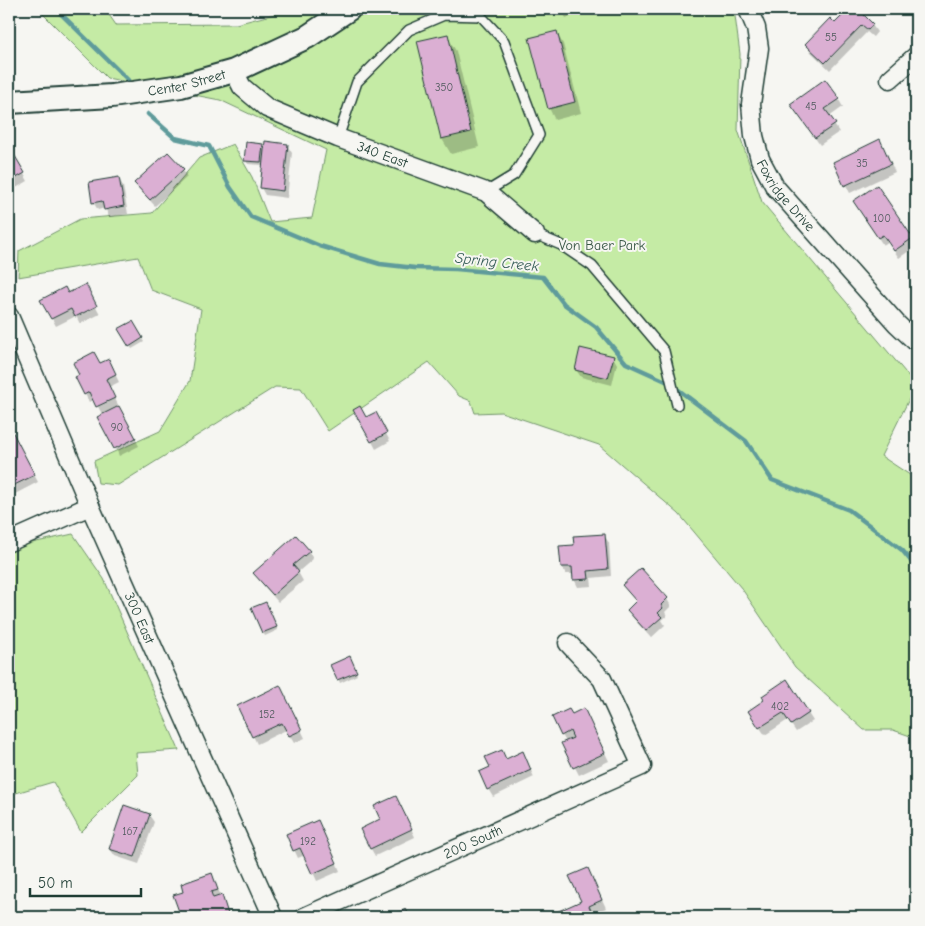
<svg xmlns="http://www.w3.org/2000/svg" width="925" height="926" viewBox="0 0 925 926" font-family="'Comic Neue',sans-serif">
<style>
.green{fill:#c5eba5;stroke:#72946c}
.shadow{fill:#0003}
.lines{fill:none;stroke-linecap:round;stroke-linejoin:round}
.stream{stroke:#5e9b9b;stroke-width:4.5}
.building{fill:#dbafd3;stroke:#1f3d34}
.service-casing{stroke:#1f3d34;stroke-width:12}
.minor-casing{stroke:#1f3d34;stroke-width:21}
.tertiary-casing{stroke:#1f3d34;stroke-width:26}
.service{stroke:#f6f6f2;stroke-width:9}
.minor{stroke:#f6f6f2;stroke-width:18}
.tertiary{stroke:#f6f6f2;stroke-width:22}
.labels{text-anchor:middle;dominant-baseline:central;stroke-width:4;stroke-linejoin:round;paint-order:stroke}
.number-label{font-size:11px;fill:#4e5a5c}
.street-label{font-size:14px;fill:#1f3d34;stroke:#f6f6f2}
.park-label{font-size:14px;fill:#385745;stroke:#f6f6f2}
.water-label{font-size:15px;font-style:italic;fill:#345c56;stroke:#f6f6f2}
</style>
<rect width="100%" height="100%" fill="#f6f6f2"/>
<filter id="ink" filterUnits="userSpaceOnUse"><feTurbulence type="fractalNoise" baseFrequency=".02" numOctaves="2"/><feDisplacementMap in="SourceGraphic" scale="10" xChannelSelector="R" yChannelSelector="G"/><feConvolveMatrix kernelMatrix="1 2 1 2 8 2 1 2 1" color-interpolation-filters="sRGB"/></filter>
<g filter="url(#ink)">
<path class="green" d="M 38,9 L 105,9 L 116,25 L 236,24 L 294,9 L 353,9 L 360,16 L 369,9 L 731,9 L 735,16 L 740,54 L 738,130 L 762,202 L 916,385 L 881,456 L 916,479 L 916,738 L 893,730 L 864,730 L 795,667 L 742,589 L 679,514 L 599,445 L 501,412 L 475,413 L 471,401 L 459,396 L 429,362 L 328,431 L 301,388 L 275,387 L 118,485 L 98,483 L 94,461 L 160,431 L 190,381 L 201,309 L 151,290 L 138,257 L 18,277 L 19,251 L 80,219 L 152,213 L 199,158 L 233,144 L 252,177 L 270,222 L 312,218 L 326,150 L 220,100 L 107,78 Z
M 73,534 L 104,579 L 179,750 L 136,753 L 138,775 L 81,832 L 53,782 L 9,795 L 9,548 Z"/>
<path class="shadow" d="M 537,9 L 553,9 L 540,14 Z
M 561,9 L 577,9 L 579,13 L 566,18 Z
M 913,9 L 916,9 L 916,16 L 914,12 Z
M 859,12 L 872,25 L 877,32 L 873,37 L 867,32 L 830,70 L 811,52 L 806,44 Z
M 556,32 L 563,44 L 581,113 L 555,120 L 549,108 Z
M 447,36 L 456,51 L 479,147 L 451,154 L 442,139 Z
M 839,100 L 843,107 L 829,117 L 839,132 L 820,145 L 796,111 Z
M 262,145 L 265,150 L 287,145 L 292,153 L 287,198 L 265,195 L 261,188 L 263,165 L 248,164 L 246,161 Z
M 9,148 L 28,181 L 9,192 Z
M 884,148 L 895,172 L 850,193 L 834,162 Z
M 183,170 L 187,177 L 155,206 L 140,190 L 136,183 Z
M 119,179 L 123,186 L 128,214 L 109,217 L 105,208 L 98,210 L 93,202 Z
M 877,187 L 916,246 L 899,258 L 888,242 L 883,245 L 859,209 Z
M 85,286 L 100,314 L 80,324 L 76,316 L 56,326 L 42,300 L 68,295 Z
M 132,322 L 144,342 L 132,349 L 120,330 Z
M 613,357 L 617,364 L 612,385 L 581,377 L 576,370 Z
M 100,365 L 112,368 L 119,382 L 109,387 L 139,446 L 119,456 L 103,416 L 94,399 L 89,402 L 85,394 Z
M 355,410 L 366,419 L 375,414 L 390,441 L 376,449 Z
M 11,431 L 38,482 L 15,494 L 9,482 L 9,432 Z
M 604,535 L 609,543 L 611,576 L 591,578 L 592,586 L 578,587 L 574,579 L 574,574 L 566,574 L 562,567 L 575,546 Z
M 309,552 L 313,559 L 298,572 L 303,581 L 278,602 L 259,580 L 255,573 Z
M 624,585 L 667,599 L 671,606 L 665,612 L 667,616 L 662,620 L 665,625 L 651,638 L 633,618 L 628,610 L 637,602 Z
M 268,607 L 278,630 L 265,636 L 263,632 Z
M 351,661 L 357,675 L 340,683 L 332,665 Z
M 787,681 L 813,721 L 796,732 L 788,720 L 765,735 L 754,719 L 766,701 Z
M 284,694 L 305,738 L 294,743 L 286,730 L 257,744 L 239,707 Z
M 571,716 L 588,717 L 609,761 L 579,775 L 563,744 L 566,742 L 562,735 Z
M 506,760 L 526,760 L 534,777 L 493,797 L 488,789 Z
M 400,805 L 415,837 L 375,856 L 371,849 Z
M 149,815 L 154,822 L 139,864 L 115,856 L 110,849 Z
M 322,829 L 340,871 L 317,881 L 305,855 L 298,858 L 287,835 Z
M 212,875 L 230,917 L 182,917 L 175,896 L 185,893 Z
M 592,877 L 606,908 L 592,914 L 594,917 L 555,917 L 553,914 L 582,902 Z"/>
<g class="lines">
<path class="stream" d="M 56,9 L 128,80
M 148,114 L 175,138 L 209,146 L 230,187 L 251,217 L 320,246 L 380,264 L 415,268 L 456,269 L 543,277 L 564,304 L 596,327 L 626,363 L 668,382 L 746,441 L 772,480 L 849,510 L 902,550 L 916,567"/>
</g>
<path class="building" d="M 849,9 L 859,10 L 873,24 L 868,30 L 862,25 L 825,63 L 805,44 L 830,18 L 835,23 Z
M 557,31 L 575,102 L 548,109 L 529,38 Z
M 448,34 L 471,132 L 441,139 L 417,41 Z
M 825,79 L 840,99 L 825,109 L 836,124 L 815,138 L 790,104 Z
M 880,139 L 891,164 L 844,186 L 833,162 Z
M 265,141 L 288,144 L 283,191 L 260,188 Z
M 246,142 L 263,144 L 261,162 L 244,161 Z
M 9,146 L 25,173 L 9,182 Z
M 168,152 L 184,169 L 150,200 L 134,183 Z
M 119,177 L 124,206 L 104,210 L 102,201 L 92,203 L 89,182 Z
M 877,185 L 913,238 L 894,251 L 883,235 L 878,238 L 853,201 Z
M 86,284 L 97,306 L 75,317 L 71,309 L 51,319 L 40,300 L 65,287 L 68,293 Z
M 133,321 L 143,338 L 129,347 L 118,329 Z
M 580,348 L 614,356 L 608,378 L 575,370 Z
M 94,352 L 100,363 L 109,359 L 116,374 L 106,379 L 115,398 L 96,407 L 89,392 L 84,395 L 75,377 L 79,375 L 73,363 Z
M 119,406 L 136,438 L 114,449 L 97,417 Z
M 360,406 L 366,417 L 376,412 L 387,433 L 371,442 L 353,410 Z
M 11,429 L 35,475 L 10,487 L 9,431 Z
M 605,534 L 608,569 L 588,571 L 589,579 L 573,580 L 572,567 L 561,567 L 559,546 L 574,545 L 573,536 Z
M 296,535 L 310,551 L 293,565 L 299,572 L 273,595 L 253,573 Z
M 641,568 L 668,598 L 661,605 L 663,608 L 658,613 L 662,617 L 646,631 L 627,610 L 636,601 L 622,585 Z
M 266,602 L 277,627 L 262,633 L 251,608 Z
M 350,656 L 357,672 L 337,680 L 330,665 Z
M 787,679 L 809,713 L 791,725 L 783,713 L 759,728 L 748,711 L 764,700 L 762,696 Z
M 280,685 L 302,730 L 289,736 L 282,723 L 252,737 L 237,706 Z
M 584,708 L 605,753 L 573,768 L 561,743 L 573,738 L 570,731 L 561,736 L 552,717 L 569,709 L 572,714 Z
M 502,750 L 506,759 L 523,751 L 531,770 L 487,790 L 479,772 L 490,767 L 485,757 Z
M 396,796 L 412,829 L 370,849 L 360,829 L 380,819 L 374,806 Z
M 124,805 L 150,814 L 135,857 L 109,849 Z
M 318,820 L 337,863 L 312,874 L 300,848 L 293,851 L 286,834 Z
M 588,868 L 602,900 L 589,906 L 594,917 L 553,917 L 552,914 L 581,901 L 569,876 Z
M 212,873 L 218,890 L 211,892 L 213,898 L 222,895 L 228,914 L 220,917 L 181,917 L 173,895 L 183,892 L 181,884 Z
M 406,909 L 410,917 L 391,917 L 390,916 Z"/>
<g class="lines">
<g class="service-casing">
<path id="service" d="M 338,138 L 357,82 L 409,30 L 444,15 L 481,16 L 504,41 L 539,135 L 514,175 L 486,192
M 535,234 L 561,245 L 592,266 L 664,351 L 677,405"/>
</g>
<g class="minor-casing">
<g id="minor">
<path id="s1" d="M 748,9 L 756,28 L 759,48 L 751,104 L 754,136 L 760,159 L 775,187 L 897,324 L 916,342"/>
<path id="s2" d="M 234,71 L 242,87 L 267,108 L 338,138 L 486,192 L 535,234"/>
<path d="M 890,79 L 916,56"/>
<path id="s3" d="M 9,316 L 90,506 L 273,917"/>
<path d="M 9,542 L 90,506"/>
<path id="s4" d="M 304,917 L 642,766 L 602,679 L 568,643"/>
</g>
</g>
<g class="tertiary-casing">
<g id="tertiary">
<path id="s5" d="M 9,102 L 112,96 L 181,86 L 234,71 L 307,37 L 349,9"/>
</g>
</g>
<use href="#service" class="service"/>
<use href="#minor" class="minor"/>
<use href="#tertiary" class="tertiary"/>
</g>
</g>
<g class="labels">
<g class="number-label">
<text x="831" y="37">55</text>
<text x="444" y="87">350</text>
<text x="811" y="106">45</text>
<text x="862" y="163">35</text>
<text x="882" y="218">100</text>
<text x="117" y="427">90</text>
<text x="780" y="706">402</text>
<text x="267" y="714">152</text>
<text x="130" y="831">167</text>
<text x="308" y="841">192</text>
</g>
<g class="street-label">
<text stroke="none"><textPath href="#s5" startOffset="179">Center Street</textPath></text>
<text stroke="none"><textPath href="#s2" startOffset="175">340 East</textPath></text>
<text stroke="none"><textPath href="#s1" startOffset="198">Foxridge Drive</textPath></text>
<text stroke="none"><textPath href="#s3" startOffset="329">300 East</textPath></text>
<text stroke="none"><textPath href="#s4" startOffset="185">200 South</textPath></text>
</g>
<g class="park-label">
<text x="602" y="245">Von Baer Park</text>
</g>
<g class="water-label">
<text transform="translate(497 262) rotate(6)">Spring Creek</text>
</g>
</g>
<rect width="925" height="926" fill="none" stroke="#f6f6f2" stroke-width="30"/>
<rect x="15" y="15" width="895" height="896" fill="none" stroke="#1f3d34" stroke-width="2" filter="url(#ink)"/>
<path d="M30 888v8h111v-8" fill="none" stroke="#1f3d34" stroke-width="2.5"/>
<text x="38" y="888" font-size="15" fill="#1f3d34" stroke="#f6f6f2" stroke-width="4" paint-order="stroke">50 m</text>
</svg>
